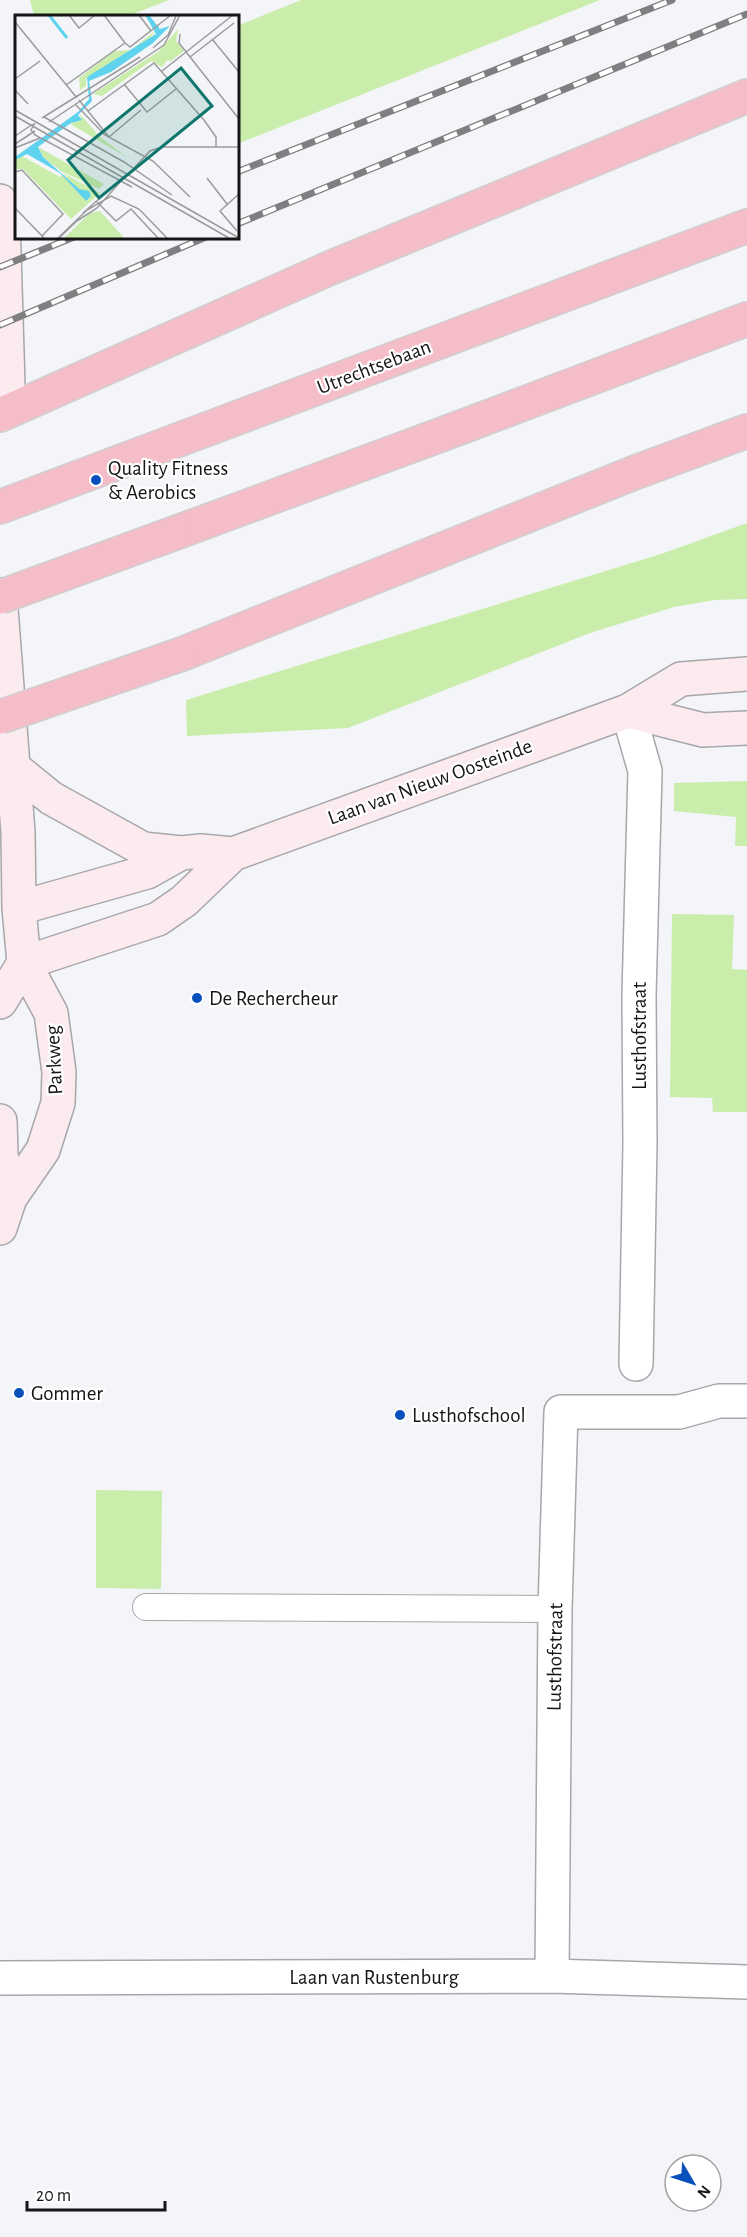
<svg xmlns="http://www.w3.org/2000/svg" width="747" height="2237" viewBox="0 0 747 2237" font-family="'Alegreya Sans',sans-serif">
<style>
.green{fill:#caedac}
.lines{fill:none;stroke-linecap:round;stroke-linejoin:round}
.lane-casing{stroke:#a7a7ab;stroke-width:28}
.street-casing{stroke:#a7a7ab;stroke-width:36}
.secondary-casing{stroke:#a7a7ab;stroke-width:36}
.highway-casing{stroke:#d0d0d0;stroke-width:36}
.lane{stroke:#fff;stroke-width:26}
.street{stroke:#fff;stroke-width:33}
.secondary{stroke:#fcebee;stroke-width:33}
.highway{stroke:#f4bdc8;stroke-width:33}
.rail-casing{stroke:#7f7f81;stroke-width:7}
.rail{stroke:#fff;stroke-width:4.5;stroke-dasharray:14;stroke-linecap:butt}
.highway-bridge-casing{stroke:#d0d0d0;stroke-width:36;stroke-linecap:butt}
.highway-bridge{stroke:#f4bdc8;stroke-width:33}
.poi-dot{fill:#0851bb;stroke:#fff;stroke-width:2}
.labels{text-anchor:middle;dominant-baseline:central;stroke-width:4.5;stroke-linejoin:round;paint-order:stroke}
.street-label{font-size:21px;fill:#151516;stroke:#fff}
.poi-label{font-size:21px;fill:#151516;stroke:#fff;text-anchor:start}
.inset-river{fill:none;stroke:#5fd3ee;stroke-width:3}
.inset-road{fill:none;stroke:#9b9b9e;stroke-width:1.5}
.view{fill:#0f766e;fill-opacity:0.15;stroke:#0f766e;stroke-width:3}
.inset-edge{fill:none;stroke:#151516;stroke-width:3}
</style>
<rect width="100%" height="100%" fill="#f4f5f8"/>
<path class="green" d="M 30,0 L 169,0 L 128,16 L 34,16 Z
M 301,0 L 600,0 L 237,144 L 237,26 Z
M 747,523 L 747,599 L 715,600 L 674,607 L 590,633 L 348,728 L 187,736 L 186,700 L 661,554 Z
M 747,781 L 747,846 L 735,846 L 736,817 L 674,811 L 674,783 Z
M 672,914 L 734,915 L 732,969 L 747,970 L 747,1112 L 713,1112 L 712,1098 L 670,1097 Z
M 96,1490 L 162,1491 L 161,1589 L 96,1588 Z"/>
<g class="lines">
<g class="lane-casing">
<path id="lane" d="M 146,1607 L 555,1609"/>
</g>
<g class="street-casing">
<path id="street" d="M 628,711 L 645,771 L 639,995 L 640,1144 L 636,1364
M 552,1976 L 555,1609 L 561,1412 L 679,1412 L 719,1401 L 747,1401
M 0,1978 L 552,1976 L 747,1982"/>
</g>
<g class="secondary-casing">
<path id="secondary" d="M 0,201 L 3,219 L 8,385 L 0,410
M 0,595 L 18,832 L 19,908 L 24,963 L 51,1013 L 59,1072 L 58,1103 L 43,1150 L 10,1198 L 0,1228
M 628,711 L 703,730 L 747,728
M 13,767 L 51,798 L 143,849 L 181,853
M 19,908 L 147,872 L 181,853 L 201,851 L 233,854 L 628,711 L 681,679 L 747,674
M 24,963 L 158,919 L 184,901 L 233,854
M 0,1002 L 24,963
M 0,1121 L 1,1154 L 10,1198"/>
</g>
<g class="highway-casing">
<path id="highway" d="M 0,415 L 330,268 L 747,96
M 0,507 L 747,226
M 175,533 L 443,434 L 747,319
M 182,654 L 636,472 L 747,431"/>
</g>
<use href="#lane" class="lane"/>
<use href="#street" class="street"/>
<use href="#secondary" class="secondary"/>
<use href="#highway" class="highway"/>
<g class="rail-casing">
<path id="rail" d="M 237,172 L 672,0
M 237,224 L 747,14
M 0,267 L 74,237
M 0,325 L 206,237"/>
</g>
<use href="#rail" class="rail"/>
<g class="highway-bridge-casing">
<path id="highway-bridge" d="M 0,597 L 175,533
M 0,717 L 182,654"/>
</g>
<use href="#highway-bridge" class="highway-bridge"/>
</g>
<g class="poi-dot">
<circle cx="96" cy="480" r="6"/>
<circle cx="197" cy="998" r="6"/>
<circle cx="19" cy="1393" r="6"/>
<circle cx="400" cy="1415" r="6"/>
</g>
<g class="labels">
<g class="street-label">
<text transform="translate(374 367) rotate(-21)">Utrechtsebaan</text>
<text transform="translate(430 782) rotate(-20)">Laan van Nieuw Oosteinde</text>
<text transform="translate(639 1036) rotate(-90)">Lusthofstraat</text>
<text transform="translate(54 1060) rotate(-93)">Parkweg</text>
<text transform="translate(555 1657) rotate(-89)">Lusthofstraat</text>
<text x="374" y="1977">Laan van Rustenburg</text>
</g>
<g class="poi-label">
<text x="108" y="468">Quality Fitness<tspan x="108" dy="24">&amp; Aerobics</tspan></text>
<text x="209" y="998">De Rechercheur</text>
<text x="31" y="1393">Gommer</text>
<text x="412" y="1415">Lusthofschool</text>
</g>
</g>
<g transform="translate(15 15)">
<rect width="224" height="224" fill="#f4f5f8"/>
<path d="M 163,14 L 161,26 L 169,36 L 156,46 L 152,45 L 147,52 L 136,46 L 87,81 L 78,79 L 144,36 ZM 141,15 L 132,27 L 71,64 L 71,71 L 65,75 L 64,63 L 99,36 L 116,35 ZM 65,99 L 85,122 L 113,143 L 55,109 L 66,105 ZM 23,132 L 89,169 L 84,174 L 46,156 L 28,142 ZM 7,141 L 45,162 L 47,160 L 71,186 L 48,158 L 85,178 L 56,204 L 8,154 L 0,154 L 0,145 ZM 85,196 L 109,223 L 49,223 L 75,198 Z" fill="#caedac"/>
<path d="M 130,0 L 134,0 L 145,14 L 155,11 L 138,28 L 96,57 L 74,66 L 77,86 L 63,100 L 67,105 L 56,108 L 23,132 L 28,142 L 64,174 L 74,176 L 76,181 L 71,186 L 45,158 L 12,139 L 0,145 L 0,142 L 63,97 L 74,84 L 72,62 L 141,19 Z" fill="#5fd3ee"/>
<path class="inset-river" d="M 34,0 L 52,23"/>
<path class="inset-road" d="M 54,0 L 64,13 L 80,0M 89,0 L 110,28M 124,0 L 136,16M 0,7 L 62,83M 165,19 L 164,28 L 224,104M 197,24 L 224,57M 110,28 L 115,32 L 156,0M 138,33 L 153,20 L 161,1M 175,42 L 219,8M 147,56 L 218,0M 0,64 L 25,46M 109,69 L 132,97 L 161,74M 51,70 L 110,28M 0,75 L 13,89M 64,85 L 94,122M 60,89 L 90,120 L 138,146 L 175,182M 0,95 L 224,223M 73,96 L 139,48 L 189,105 L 201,122 L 201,132M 0,101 L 214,223M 29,102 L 109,147 L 157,180M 27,103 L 125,42M 34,107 L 149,30 L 165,0M 20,108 L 16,115 L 20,120 L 117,172M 0,121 L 18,109M 94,122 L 126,95M 0,129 L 20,116M 0,133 L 25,123M 118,154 L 135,136 L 147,132 L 224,132M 0,157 L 7,155 L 48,199 L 27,221M 192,163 L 212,189M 82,187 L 101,206 L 116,194 L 143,223M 0,193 L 29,223M 68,198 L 93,176M 62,206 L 82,193 L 106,166M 222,216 L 205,196 L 224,179M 43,223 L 72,195 L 96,181 L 124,194 L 152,223M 44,223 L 63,205"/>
<path class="view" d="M 166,53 L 197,91 L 84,183 L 53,145 Z"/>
<rect width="224" height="224" class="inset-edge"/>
</g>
<g transform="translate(693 2183) rotate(129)"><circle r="28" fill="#ffffff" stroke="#a1a1a2" stroke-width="1.5"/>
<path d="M0-4.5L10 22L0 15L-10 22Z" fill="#0851bb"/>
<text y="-9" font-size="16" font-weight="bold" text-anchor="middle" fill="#151516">N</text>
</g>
<path d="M27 2201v9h138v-9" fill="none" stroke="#151516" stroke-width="3"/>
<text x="36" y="2201" font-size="18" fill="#151516" stroke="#ffffff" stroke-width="4.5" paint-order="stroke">20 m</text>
</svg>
